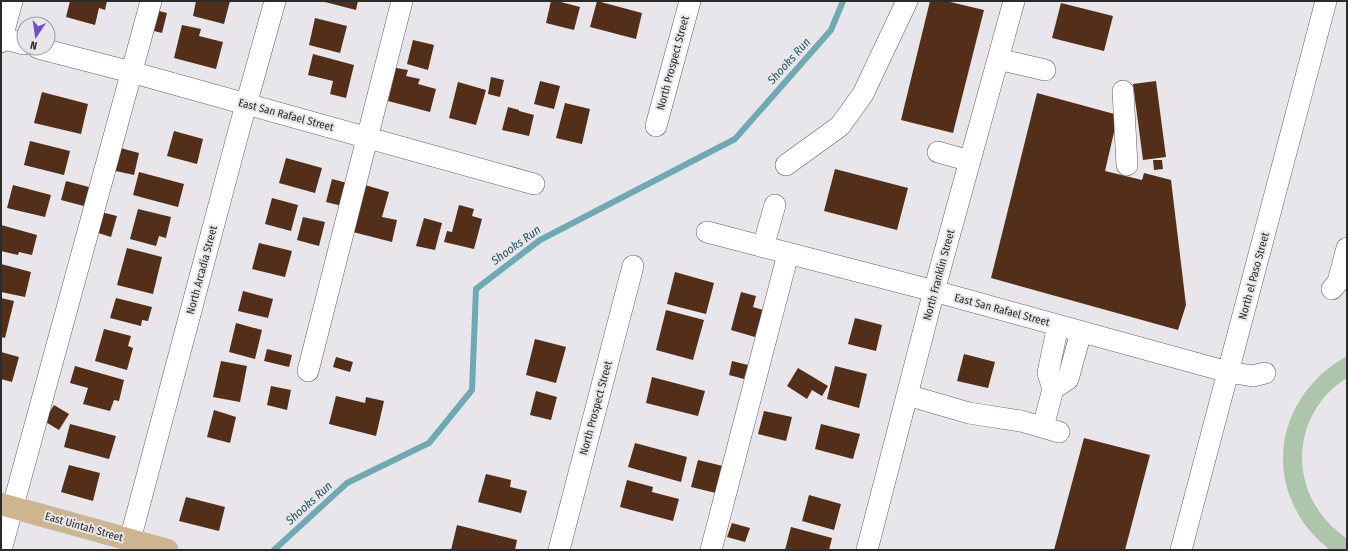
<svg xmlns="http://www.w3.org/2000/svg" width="1348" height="551" viewBox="0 0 1348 551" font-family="'Fira Sans Condensed',sans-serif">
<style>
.pitch{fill:#adc6ab}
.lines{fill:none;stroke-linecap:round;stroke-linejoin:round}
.stream{stroke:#6daab4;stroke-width:6}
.building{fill:#532e18}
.minor-casing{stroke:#5f5e61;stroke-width:22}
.major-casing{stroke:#c4c4c4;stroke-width:23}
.minor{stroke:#fff;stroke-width:21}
.major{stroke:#cdb68f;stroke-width:22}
.labels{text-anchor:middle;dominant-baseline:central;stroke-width:4;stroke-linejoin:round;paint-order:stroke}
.street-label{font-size:11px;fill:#2c2b2c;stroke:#e8e6ea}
.water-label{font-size:12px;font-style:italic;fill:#235760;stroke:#e8e6ea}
</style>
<rect width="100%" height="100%" fill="#e8e6ea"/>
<path class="pitch" d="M 1347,356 L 1347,378 C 1301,406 1288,467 1319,511 C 1326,522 1337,531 1347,539 L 1347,550 L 1330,550 C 1323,544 1316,538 1310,531 C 1304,524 1299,516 1295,508 C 1266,451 1292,386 1347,356 Z"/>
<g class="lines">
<path class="stream" d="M 274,550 L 347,483 L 429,443 L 472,390 L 476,289 L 540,240 L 735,139 L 831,30 L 843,1"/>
</g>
<path class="building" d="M 70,1 L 107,1 L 105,10 L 99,8 L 95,25 L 66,17 Z
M 196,1 L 230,1 L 224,24 L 193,16 Z
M 321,1 L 358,1 L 356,10 Z
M 551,1 L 557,1 L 580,7 L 574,30 L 546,23 Z
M 597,1 L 642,13 L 636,39 L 590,27 Z
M 930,1 L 946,1 L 984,10 L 953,133 L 901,120 Z
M 1061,3 L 1113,16 L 1104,51 L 1052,38 Z
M 155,10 L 167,13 L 162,33 L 150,30 Z
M 315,18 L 347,26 L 340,53 L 309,45 Z
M 182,25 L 201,29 L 199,36 L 223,42 L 216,69 L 174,58 Z
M 413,40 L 434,45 L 428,70 L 407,64 Z
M 313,54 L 354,65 L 346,98 L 330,94 L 333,81 L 308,75 Z
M 396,68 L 408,70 L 406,76 L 420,79 L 418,84 L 436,89 L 430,112 L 388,101 Z
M 491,77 L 504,80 L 500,97 L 488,94 Z
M 540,81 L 560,86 L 554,109 L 534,104 Z
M 1156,81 L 1166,157 L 1143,160 L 1133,84 Z
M 458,82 L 486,90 L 476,125 L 449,118 Z
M 42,92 L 88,104 L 81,134 L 34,123 Z
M 1037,93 L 1118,115 L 1105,171 L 1142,180 L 1144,173 L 1171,180 L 1186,305 L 1178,330 L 991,278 Z
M 565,103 L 590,109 L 582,144 L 556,138 Z
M 508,107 L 519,110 L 519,111 L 534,115 L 529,136 L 502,130 Z
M 174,131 L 203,139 L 197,164 L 167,156 Z
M 30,141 L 70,151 L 64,175 L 24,165 Z
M 117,147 L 139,153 L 134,175 L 111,170 Z
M 286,158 L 322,168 L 315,193 L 279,183 Z
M 1153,160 L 1162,160 L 1163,169 L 1154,170 Z
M 835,169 L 908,188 L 897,230 L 824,211 Z
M 139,172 L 184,184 L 178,207 L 133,195 Z
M 332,179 L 347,183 L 342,206 L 326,202 Z
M 66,181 L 89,187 L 84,206 L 61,200 Z
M 13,185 L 51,195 L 45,217 L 7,208 Z
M 365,185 L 389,192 L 382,217 L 397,220 L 392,242 L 353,232 Z
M 272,198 L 298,205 L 291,231 L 265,224 Z
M 459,205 L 474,209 L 472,216 L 482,219 L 474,249 L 444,242 L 447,231 L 452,232 Z
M 138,209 L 171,217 L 166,238 L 159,236 L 156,246 L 130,239 Z
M 101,212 L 117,216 L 111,237 L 95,232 Z
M 303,217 L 325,222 L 319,246 L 297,240 Z
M 424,218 L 442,223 L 435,250 L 416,246 Z
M 1,225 L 37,235 L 32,255 L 19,252 L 18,255 L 1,251 Z
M 259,243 L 292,251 L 285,277 L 252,269 Z
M 127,248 L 162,257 L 153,294 L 117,285 Z
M 1,264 L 31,272 L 25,297 L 1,292 Z
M 675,272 L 714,283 L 706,314 L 667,304 Z
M 243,291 L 273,299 L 268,318 L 238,311 Z
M 741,292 L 756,296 L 753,307 L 763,310 L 755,337 L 731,330 Z
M 1,298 L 14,301 L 5,338 L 1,337 Z
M 116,298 L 152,307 L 148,321 L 142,320 L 141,326 L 110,318 Z
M 666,310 L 704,320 L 693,360 L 656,350 Z
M 855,318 L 882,325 L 876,351 L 848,344 Z
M 236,323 L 262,330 L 255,359 L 229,352 Z
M 104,329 L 131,336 L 128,346 L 133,348 L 127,370 L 95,361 Z
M 535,339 L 566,347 L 556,383 L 526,375 Z
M 267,349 L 292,355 L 289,367 L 264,361 Z
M 1,352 L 19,357 L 12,382 L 1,379 Z
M 964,354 L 995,362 L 988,388 L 957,381 Z
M 336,357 L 353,362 L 350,372 L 333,367 Z
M 221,361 L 247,366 L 240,402 L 213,397 Z
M 732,361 L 748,365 L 744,379 L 729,375 Z
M 75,366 L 124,380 L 119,401 L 114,400 L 110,411 L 83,404 L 88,388 L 70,383 Z
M 835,366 L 867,374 L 859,408 L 827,399 Z
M 798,368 L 828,386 L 822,396 L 812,390 L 807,399 L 787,386 Z
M 652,377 L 705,391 L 698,416 L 646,403 Z
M 271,386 L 291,390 L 287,410 L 267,405 Z
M 536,391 L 557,397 L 551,420 L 530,415 Z
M 336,396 L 365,403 L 366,397 L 384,401 L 376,436 L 329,424 Z
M 54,405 L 69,414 L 59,430 L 44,421 Z
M 214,410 L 236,417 L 230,443 L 207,437 Z
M 764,411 L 792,417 L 786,441 L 758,434 Z
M 70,424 L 116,436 L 109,459 L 64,447 Z
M 821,424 L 860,434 L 853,459 L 815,449 Z
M 1084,438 L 1150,455 L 1125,550 L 1054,550 Z
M 635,443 L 687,457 L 681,482 L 628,467 Z
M 698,460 L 723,466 L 716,493 L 691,487 Z
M 69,465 L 100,473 L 93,501 L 61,492 Z
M 486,474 L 511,480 L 510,487 L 527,491 L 521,513 L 478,502 Z
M 627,480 L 653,487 L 652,492 L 679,499 L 673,521 L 620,507 Z
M 809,495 L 841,504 L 834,530 L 802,521 Z
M 186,497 L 225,507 L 219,531 L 179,521 Z
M 732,523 L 750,528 L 745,542 L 727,537 Z
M 457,525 L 517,540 L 515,550 L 451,550 Z
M 791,527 L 832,538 L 829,550 L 785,550 Z"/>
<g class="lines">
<g class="minor-casing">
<path id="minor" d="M 1,38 L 24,44
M 1,42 L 12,1
M 38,48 L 131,72 L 534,184
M 998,59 L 1045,70
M 1123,91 L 1127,165
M 656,126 L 690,1
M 938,152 L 970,161
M 786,165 L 840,126 L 863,94 L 907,1
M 707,232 L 934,291 L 1228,372 L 1253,376 L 1265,373
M 763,247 L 775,205
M 1332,289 L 1338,282 L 1347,248
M 308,371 L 402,1
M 1053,389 L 1068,379 L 1081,332
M 907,395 L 969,413 L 1021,421 L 1059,432
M 1043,427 L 1053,389 L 1048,373 L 1058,325
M 130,540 L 239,130 L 275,1
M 1,550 L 151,1
M 559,550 L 633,266
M 711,550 L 788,254
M 867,550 L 934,291 L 1014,1
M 1181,550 L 1326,1"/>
</g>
<g class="major-casing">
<path id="major" d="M 1,504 L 167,550"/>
</g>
<use href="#minor" class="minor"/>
<use href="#major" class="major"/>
</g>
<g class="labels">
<g class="street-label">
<text transform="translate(673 63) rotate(-75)">North Prospect Street</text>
<text transform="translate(286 115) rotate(15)">East San Rafael Street</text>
<text transform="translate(202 270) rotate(-75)">North Arcadia Street</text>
<text transform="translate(939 275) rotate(-75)">North Franklin Street</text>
<text transform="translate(1254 276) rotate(-75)">North el Paso Street</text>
<text transform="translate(1002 310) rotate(15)">East San Rafael Street</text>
<text transform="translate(596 408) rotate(-75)">North Prospect Street</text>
<text transform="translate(84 527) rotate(16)">East Uintah Street</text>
</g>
<g class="water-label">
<text transform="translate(789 61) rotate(-48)">Shooks Run</text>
<text transform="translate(516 245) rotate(-36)">Shooks Run</text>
<text transform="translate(309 503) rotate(-42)">Shooks Run</text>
</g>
</g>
<rect width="1348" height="551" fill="none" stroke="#2c2b2c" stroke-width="4"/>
<g transform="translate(36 36) rotate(193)"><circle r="19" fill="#e8e6ea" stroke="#9d9b9e"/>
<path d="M0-3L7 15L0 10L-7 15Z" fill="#704fc8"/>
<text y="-6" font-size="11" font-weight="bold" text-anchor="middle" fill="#2c2b2c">N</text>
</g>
</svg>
